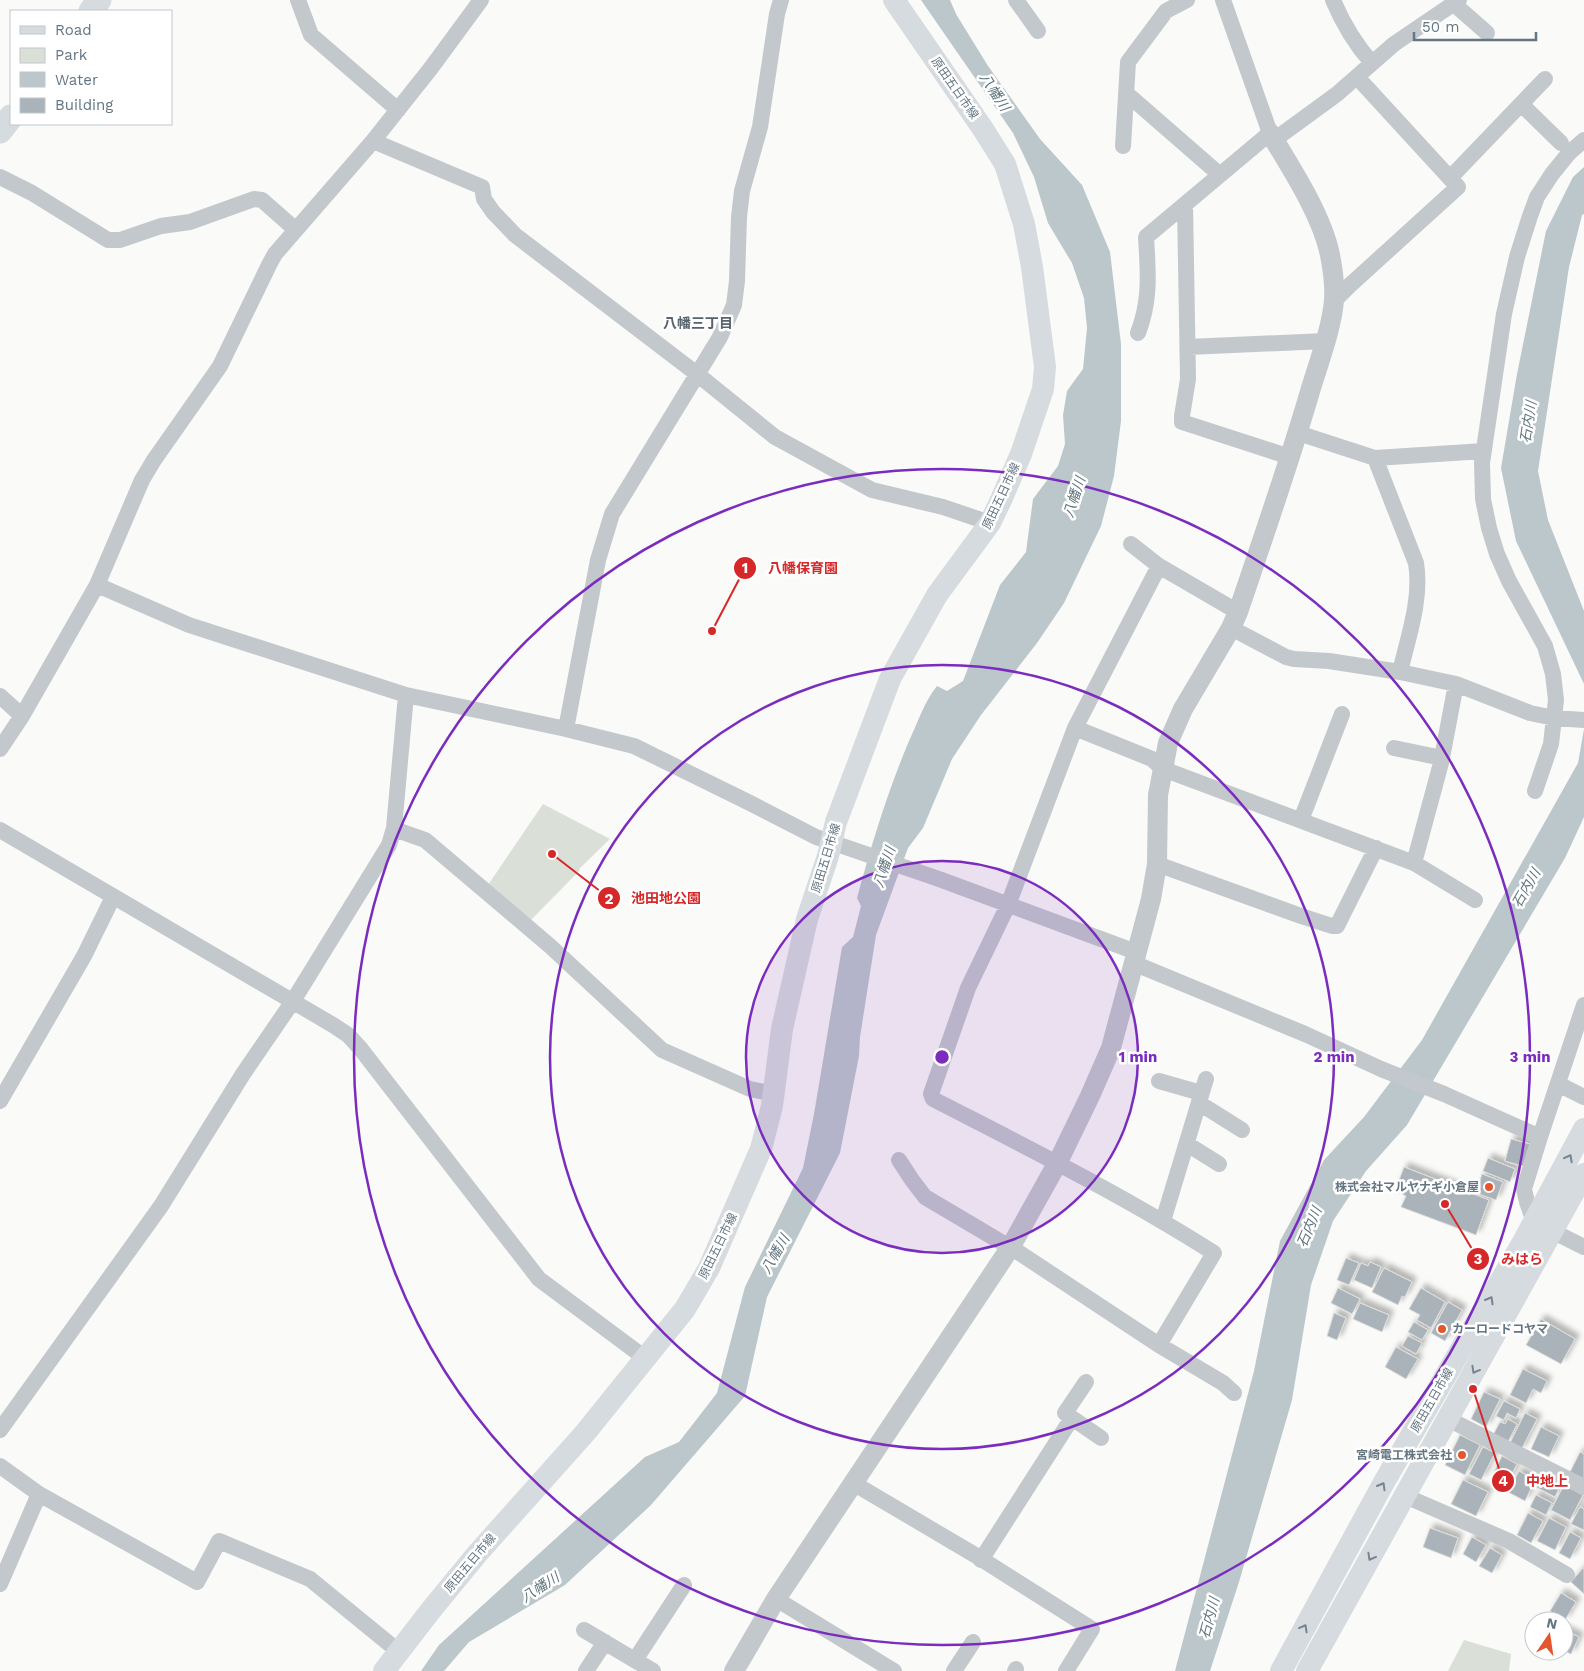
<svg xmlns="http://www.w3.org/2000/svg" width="1584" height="1671" viewBox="0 0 1584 1671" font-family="'Work Sans','Noto Sans JP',sans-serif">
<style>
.green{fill:#dadfd7}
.water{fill:#bbc7cb}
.building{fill:#aab3b9;stroke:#dcdcda;filter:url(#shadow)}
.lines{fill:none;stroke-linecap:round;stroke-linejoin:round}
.minor{stroke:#c3c8cc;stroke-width:16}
.tertiary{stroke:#c3c8cc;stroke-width:20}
.secondary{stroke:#d6dbdf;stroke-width:22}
.primary{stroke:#d6dbdf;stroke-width:25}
.oneway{stroke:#768591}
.ring{fill:none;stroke:#7b2cbf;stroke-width:2.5}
.poi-dot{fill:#e4572e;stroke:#fff;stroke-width:2}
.labels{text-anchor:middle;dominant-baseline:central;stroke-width:5;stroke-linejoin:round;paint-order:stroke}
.street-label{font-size:12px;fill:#657683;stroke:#fff}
.poi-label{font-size:12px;font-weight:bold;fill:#657683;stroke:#fff;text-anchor:end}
.water-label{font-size:14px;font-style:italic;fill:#60757c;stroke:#fff}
.neighbourhood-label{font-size:14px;font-weight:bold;fill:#57646e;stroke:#fff}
.centre{fill:#7b2cbf;stroke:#fff;stroke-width:2.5}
.ring-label{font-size:15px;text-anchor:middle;font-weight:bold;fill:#7b2cbf;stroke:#fff;stroke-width:5;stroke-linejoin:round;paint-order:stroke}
.leader{fill:none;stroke:#d62828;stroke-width:2}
.callout-dot{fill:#d62828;stroke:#fff;stroke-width:2}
.mark-label{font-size:15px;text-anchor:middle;font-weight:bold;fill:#fff}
.callout-label{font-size:14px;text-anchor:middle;font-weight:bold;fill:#d62828;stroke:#fff;stroke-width:5;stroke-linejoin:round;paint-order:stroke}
</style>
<defs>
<filter id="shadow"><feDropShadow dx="4.5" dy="-4.5" stdDeviation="2.5" flood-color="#0004"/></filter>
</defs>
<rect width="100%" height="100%" fill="#fafaf8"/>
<path class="green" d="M 543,804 L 610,839 L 579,869 L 580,870 L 530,921 L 488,885 Z
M 1464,1640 L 1511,1654 L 1509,1671 L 1448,1671 Z"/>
<path class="water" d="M 921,0 L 950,0 L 956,14 L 988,66 L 1040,139 L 1082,185 L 1110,252 L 1121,344 L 1121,421 L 1114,476 L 1101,526 L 1064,603 L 1037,643 L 981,715 L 952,759 L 923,828 L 908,848 L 876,935 L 860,1037 L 859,1056 L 840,1153 L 767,1297 L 745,1396 L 651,1505 L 565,1585 L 469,1642 L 444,1671 L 421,1671 L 439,1645 L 645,1457 L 679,1442 L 717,1393 L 745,1287 L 803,1168 L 814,1114 L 842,947 L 853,937 L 861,906 L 857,898 C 872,843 887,793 909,741 C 918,722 924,702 937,686 L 947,691 L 963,681 L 1000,585 L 1026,552 L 1033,499 L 1058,466 L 1065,444 L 1063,415 L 1067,391 L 1083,369 L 1087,328 L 1084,298 L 1072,263 L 1048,223 L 1034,177 L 1013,133 Z
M 1584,167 L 1584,214 L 1582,215 L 1569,267 L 1538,471 L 1548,520 L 1584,611 L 1584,684 L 1516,541 L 1501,468 L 1517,374 L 1546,231 L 1573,177 Z
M 1584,729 L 1584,817 L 1565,858 L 1407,1125 L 1366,1171 L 1333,1221 L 1311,1285 L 1292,1400 L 1239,1582 L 1210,1671 L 1175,1671 L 1254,1371 L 1280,1241 L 1324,1160 L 1364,1117 L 1422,1040 L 1578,763 Z"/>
<path class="building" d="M 1511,1139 L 1530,1144 L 1523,1166 L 1505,1161 Z
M 1488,1158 L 1515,1169 L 1510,1182 L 1483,1171 Z
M 1404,1167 L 1489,1200 L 1476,1235 L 1401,1207 L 1406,1196 L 1395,1191 Z
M 1482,1174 L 1503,1182 L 1496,1200 L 1476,1193 Z
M 1346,1258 L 1359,1263 L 1349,1285 L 1337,1280 Z
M 1370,1262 L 1381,1267 L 1372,1288 L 1354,1280 L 1361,1263 L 1368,1266 Z
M 1384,1268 L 1412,1282 L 1405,1297 L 1402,1296 L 1398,1305 L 1372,1292 Z
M 1338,1288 L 1360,1299 L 1352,1314 L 1331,1303 Z
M 1421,1288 L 1445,1302 L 1431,1328 L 1417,1320 L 1420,1315 L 1409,1309 Z
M 1448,1302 L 1462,1310 L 1445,1341 L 1431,1333 Z
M 1360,1303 L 1389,1315 L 1382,1332 L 1353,1319 Z
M 1334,1313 L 1346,1318 L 1337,1340 L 1327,1336 Z
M 1541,1319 L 1575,1339 L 1561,1364 L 1526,1345 Z
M 1414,1322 L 1428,1330 L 1422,1340 L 1408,1332 Z
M 1408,1336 L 1422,1343 L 1416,1354 L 1402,1346 Z
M 1396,1347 L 1418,1359 L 1406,1379 L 1385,1367 Z
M 1523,1369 L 1547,1381 L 1541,1393 L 1533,1389 L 1526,1403 L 1510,1395 Z
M 1484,1392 L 1500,1399 L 1486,1427 L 1471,1419 Z
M 1504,1401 L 1520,1409 L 1516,1418 L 1507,1413 L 1504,1420 L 1496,1416 Z
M 1525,1413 L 1537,1419 L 1521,1450 L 1509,1445 Z
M 1508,1419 L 1517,1424 L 1508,1442 L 1493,1435 L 1500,1422 L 1505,1424 Z
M 1541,1427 L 1559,1436 L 1549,1457 L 1531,1449 Z
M 1460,1435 L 1480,1445 L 1465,1475 L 1445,1465 Z
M 1483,1447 L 1495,1453 L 1481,1480 L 1469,1474 Z
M 1580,1452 L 1584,1454 L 1584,1479 L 1570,1472 Z
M 1502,1456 L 1517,1464 L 1503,1491 L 1496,1487 L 1497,1484 L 1490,1480 Z
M 1519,1471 L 1535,1480 L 1525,1501 L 1508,1492 Z
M 1542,1475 L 1561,1484 L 1555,1497 L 1536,1487 Z
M 1463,1480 L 1488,1492 L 1476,1516 L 1451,1504 Z
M 1564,1485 L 1583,1495 L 1570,1520 L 1551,1510 Z
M 1536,1495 L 1552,1503 L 1546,1515 L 1530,1507 Z
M 1580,1507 L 1584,1509 L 1584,1530 L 1571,1524 Z
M 1528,1513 L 1543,1521 L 1531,1543 L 1517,1535 Z
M 1549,1518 L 1566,1527 L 1555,1550 L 1537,1541 Z
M 1430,1528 L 1458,1538 L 1451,1558 L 1423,1547 Z
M 1570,1532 L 1581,1538 L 1570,1559 L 1559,1553 Z
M 1472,1537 L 1486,1545 L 1476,1562 L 1463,1554 Z
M 1490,1548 L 1502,1555 L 1492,1573 L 1479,1566 Z
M 1583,1568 L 1584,1569 L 1584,1594 L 1571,1582 Z
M 1561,1593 L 1576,1602 L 1565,1620 L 1550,1611 Z
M 1564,1630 L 1579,1637 L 1571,1654 L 1564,1651 Z"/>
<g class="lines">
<path class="minor" d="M 298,0 L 311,35 L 398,110
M 1016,0 L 1038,31
M 1333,0 C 1343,24 1354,43 1372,63
M 1454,4 L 1487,33
M 1126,93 L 1219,174
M 1521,104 L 1561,143
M 1274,140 L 1337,94 L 1394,44 L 1459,0
M 373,141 L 482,187 L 484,199 L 493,212 L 515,235 L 697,374 L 775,437 L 872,490 L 943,507 L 990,523
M 1123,146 L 1128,62 L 1166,11 L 1187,0
M 0,177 L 32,193 L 108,240 L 120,240 L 161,226 L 190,222 L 254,199 L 262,200 L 296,230
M 1450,178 L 1545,79
M 1185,204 L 1188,379 L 1182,416 L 1182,422 L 1290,457
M 1334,301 L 1349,286 L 1458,187 L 1357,77
M 1138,333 C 1151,299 1148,272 1146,237 L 1270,133 L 1223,0
M 1188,347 L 1325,341
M 1298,433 L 1375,458 L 1484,451
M 1375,458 L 1416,563 C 1422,599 1408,637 1400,672
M 1131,544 L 1159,566 L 1238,612
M 1159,566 L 1075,728 L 1008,905 L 968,988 L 931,1094 L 933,1099 C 1028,1148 1123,1195 1214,1253 L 1159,1345
M 97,585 L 189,625 L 406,695 L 566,729 L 634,746 L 750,803 L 816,837 L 939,879 L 1136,952 L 1138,965 L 1305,1034 L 1381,1069 L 1444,1094 L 1540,1137
M 1231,628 L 1286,657 L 1294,659 L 1329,661 L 1400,672 L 1456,684 L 1530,713 L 1554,718 L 1584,720
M 0,696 L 22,716
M 1075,728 L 1152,759 L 1163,769 L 1414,863 L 1475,900
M 566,729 L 598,560 L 612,514 L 720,337 L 734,305 L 737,281 L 739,217 L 742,191 L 760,127 L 777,14 L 781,0
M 1394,748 L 1442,758
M 0,749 L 22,716 L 97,585 L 142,480 L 154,460 L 220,366 L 269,265 L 275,254 L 373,141 L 431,68 L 481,0
M 1535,791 L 1551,744 L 1556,700 L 1553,674 L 1545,646 L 1509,581 L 1497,554 L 1489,528 L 1483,499 L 1482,463 L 1504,314 L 1517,257 L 1530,216 L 1537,197 L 1552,174 L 1569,153 L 1584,140
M 1301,820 L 1342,714
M 394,829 L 425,840 L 431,845 L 550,946 L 662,1050 L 750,1089 L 774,1094
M 0,830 L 333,1025 L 348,1035 L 360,1048 L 539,1279 L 645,1358
M 1414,863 L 1441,763 L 1456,684
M 1157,864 L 1301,916 L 1332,926 L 1337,926 L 1376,848
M 1584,1005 L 1540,1137 L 1524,1189 L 1527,1202 L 1534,1222 L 1584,1247
M 1159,1081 L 1201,1093
M 1558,1084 L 1584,1097
M 0,1101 L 84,956 L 113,897
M 1199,1103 L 1242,1130
M 1187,1144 L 1219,1164
M 899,1160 L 912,1180 L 925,1197 L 1018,1252 L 1159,1345 L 1223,1383 L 1234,1393
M 1163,1221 L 1206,1079
M 1072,1418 L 1101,1438
M 1448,1419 L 1584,1487
M 0,1430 L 161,1206 L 243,1074 L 293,1001 L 389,845 L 394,828 L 406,695
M 0,1466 L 39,1494 L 197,1582 L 219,1541 L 310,1579 L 398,1651
M 853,1483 L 975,1555 L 1092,1629 L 1066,1671
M 1405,1496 L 1509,1541 L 1567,1575
M 981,1560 L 1072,1418 L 1065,1413 L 1086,1382
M 0,1584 L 39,1494
M 776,1599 L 894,1671
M 584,1630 L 653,1671
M 635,1660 L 684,1585
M 586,1671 L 605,1642
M 954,1671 L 973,1642
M 1015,1671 L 1016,1669"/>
<path class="tertiary" d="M 734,1671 L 776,1599 L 1010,1248 L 1058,1162 L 1090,1096 L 1111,1048 L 1151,899 L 1157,864 L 1158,795 L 1168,743 L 1183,709 L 1231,628 L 1238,612 C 1263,538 1289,464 1311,388 C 1319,362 1332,327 1334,300 C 1335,285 1333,270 1330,255 C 1322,215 1291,168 1270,133"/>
<path class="secondary" d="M 384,1671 L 431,1610 L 477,1554 L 585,1433 L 685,1309 L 709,1268 L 761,1149 L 772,1106 L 782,1029 L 807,919 L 828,856 L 836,822 L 890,679 L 937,595 L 990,523 L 1001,500 L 1021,454 L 1043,389 L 1045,367 L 1032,267 L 1024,224 L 1005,164 L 983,129 L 894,0
M 1281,1671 L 1383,1484 L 1523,1242 L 1584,1129
M 1307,1671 L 1584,1174"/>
<path class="primary" d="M 91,11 L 99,0
M 0,131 L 11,117"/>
</g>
<defs><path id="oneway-chevron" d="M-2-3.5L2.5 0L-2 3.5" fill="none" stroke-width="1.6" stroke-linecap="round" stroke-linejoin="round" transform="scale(1.25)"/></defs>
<g class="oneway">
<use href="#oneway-chevron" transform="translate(1569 1158) rotate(-62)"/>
<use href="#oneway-chevron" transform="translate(1490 1300) rotate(-60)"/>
<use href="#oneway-chevron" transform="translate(1475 1370) rotate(119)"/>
<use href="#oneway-chevron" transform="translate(1382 1486) rotate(-60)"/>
<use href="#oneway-chevron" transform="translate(1371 1557) rotate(119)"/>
<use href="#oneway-chevron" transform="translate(1304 1628) rotate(-61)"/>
</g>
<circle cx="942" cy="1057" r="196" fill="#7b2cbf" fill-opacity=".12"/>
<g class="ring">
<circle cx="942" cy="1057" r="196"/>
<circle cx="942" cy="1057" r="392"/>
<circle cx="942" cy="1057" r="588"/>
</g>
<g class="poi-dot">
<circle cx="1489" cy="1187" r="5"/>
<circle cx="1442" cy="1329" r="5"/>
<circle cx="1462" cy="1455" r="5"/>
</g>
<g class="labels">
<g class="street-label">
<text transform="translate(955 88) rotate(55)">原田五日市線</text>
<text transform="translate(1001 496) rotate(-65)">原田五日市線</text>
<text transform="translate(826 858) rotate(-73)">原田五日市線</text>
<text transform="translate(718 1246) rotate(-64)">原田五日市線</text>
<text transform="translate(1432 1400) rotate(-60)">原田五日市線</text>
<text transform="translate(470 1563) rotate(-50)">原田五日市線</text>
</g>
<g class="poi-label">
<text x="1479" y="1187">株式会社マルヤナギ小倉屋</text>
<text x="1452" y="1329" text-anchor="start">カーロードコヤマ</text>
<text x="1452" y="1455">宮崎電工株式会社</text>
</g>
<g class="water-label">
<text transform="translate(995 92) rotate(57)">八幡川</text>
<text transform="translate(1528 422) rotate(-81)">石内川</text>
<text transform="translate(1074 497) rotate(-72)">八幡川</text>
<text transform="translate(884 867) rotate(-72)">八幡川</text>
<text transform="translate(1526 888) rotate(-60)">石内川</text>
<text transform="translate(1309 1227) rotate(-67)">石内川</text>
<text transform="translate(775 1254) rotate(-60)">八幡川</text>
<text transform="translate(540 1587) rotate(-33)">八幡川</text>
<text transform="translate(1209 1618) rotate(-75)">石内川</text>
</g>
<g class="neighbourhood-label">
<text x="698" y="323">八幡三丁目</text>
</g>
</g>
<circle cx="942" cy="1057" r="8" class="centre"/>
<g class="ring-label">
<text x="1138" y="1062">1 min</text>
<text x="1334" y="1062">2 min</text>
<text x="1530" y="1062">3 min</text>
</g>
<path class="leader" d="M712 631L745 568M552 854L609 898M1445 1204L1478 1259M1473 1389L1503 1481"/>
<g class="callout-dot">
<circle cx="712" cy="631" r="5"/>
<circle cx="552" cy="854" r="5"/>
<circle cx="1445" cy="1204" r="5"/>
<circle cx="1473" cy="1389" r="5"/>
<circle cx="745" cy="568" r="12"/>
<circle cx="609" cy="898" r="12"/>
<circle cx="1478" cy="1259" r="12"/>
<circle cx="1503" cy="1481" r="12"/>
</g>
<g class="mark-label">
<text x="745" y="573">1</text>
<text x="609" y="904">2</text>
<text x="1478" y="1264">3</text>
<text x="1503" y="1486">4</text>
</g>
<g class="callout-label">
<text x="803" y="573">八幡保育園</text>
<text x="666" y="903">池田地公園</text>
<text x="1522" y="1264">みはら</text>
<text x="1547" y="1486">中地上</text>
</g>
<rect x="10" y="10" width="162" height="115" fill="#ffffff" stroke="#c1c8cd"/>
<rect x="20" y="26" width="25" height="8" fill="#d6dbdf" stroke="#c1c8cd"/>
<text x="55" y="35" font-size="15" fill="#657683">Road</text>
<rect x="20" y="48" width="25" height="15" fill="#dadfd7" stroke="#c1c8cd"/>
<text x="55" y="60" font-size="15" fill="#657683">Park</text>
<rect x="20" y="72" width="25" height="15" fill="#bbc7cb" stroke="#c1c8cd"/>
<text x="55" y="85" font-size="15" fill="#657683">Water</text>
<rect x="20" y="98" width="25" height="15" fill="#aab3b9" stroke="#c1c8cd"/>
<text x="55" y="110" font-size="15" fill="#657683">Building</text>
<g transform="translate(1549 1636) rotate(13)"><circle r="24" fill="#ffffff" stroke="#c1c8cd"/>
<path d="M0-4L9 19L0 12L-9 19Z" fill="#e4572e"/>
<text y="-8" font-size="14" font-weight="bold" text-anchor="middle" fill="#657683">N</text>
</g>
<path d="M1414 32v8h122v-8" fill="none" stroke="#657683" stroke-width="2.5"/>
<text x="1422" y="32" font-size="15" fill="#657683" stroke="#ffffff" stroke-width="4" paint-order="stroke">50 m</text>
</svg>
